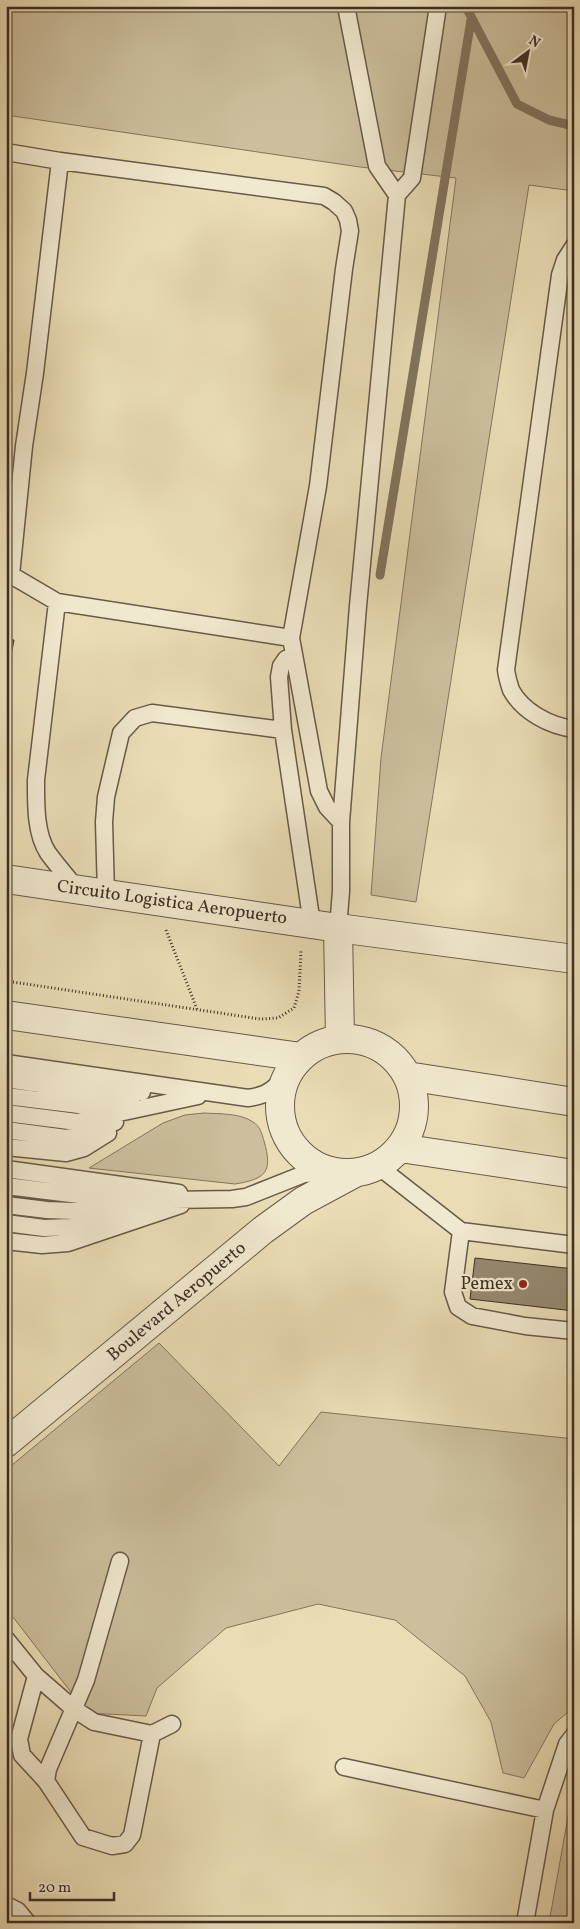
<svg xmlns="http://www.w3.org/2000/svg" width="580" height="1929" viewBox="0 0 580 1929" font-family="Vollkorn,serif">
<style>
.green{fill:#ccbf9d;stroke:#847662}
.lines{fill:none;stroke-linecap:round;stroke-linejoin:round}
.stream{stroke:#81745e;stroke-width:9}
.building{fill:#968970;stroke:#3c2e26}
.service-casing{stroke:#685a4a;stroke-width:19}
.minor-casing{stroke:#685a4a;stroke-width:30}
.tertiary-casing{stroke:#685a4a;stroke-width:30}
.path{stroke:#3c2e26;stroke-width:3;stroke-dasharray:1 2.5;stroke-linecap:butt}
.service{stroke:#f1e9cf;stroke-width:16}
.minor{stroke:#f1e9cf;stroke-width:28}
.tertiary{stroke:#f1e9cf;stroke-width:28}
.poi-dot{fill:#8f2418;stroke:#f1e9cf;stroke-width:2}
.labels{text-anchor:middle;dominant-baseline:central;stroke-width:4.5;stroke-linejoin:round;paint-order:stroke}
.street-label{font-size:18px;fill:#3c2e26;stroke:#f1e9cf}
.poi-label{font-size:18px;fill:#3c2e26;stroke:#f1e9cf;text-anchor:end}
</style>
<rect width="100%" height="100%" fill="#eaddb5"/>
<filter id="stains"><feTurbulence type="fractalNoise" baseFrequency=".004" numOctaves="4"/><feColorMatrix values="0 0 0 0 .2 0 0 0 0 .09 0 0 0 0 .02 0 0 0 .5 -.17"/></filter>
<radialGradient id="worn" r=".72"><stop offset=".6" stop-color="#630" stop-opacity="0"/><stop offset="1" stop-color="#630" stop-opacity=".3"/></radialGradient>
<path class="green" d="M 6,6 L 574,6 L 574,191 L 529,185 L 416,902 L 371,895 L 381,758 L 456,178 L 360,167 L 6,115 Z
M 204,1113 C 220,1114 240,1113 253,1122 C 260,1126 262,1134 264,1141 C 273,1172 266,1179 235,1184 L 89,1168 L 163,1123 L 185,1115 Z
M 159,1343 L 279,1466 L 321,1412 L 574,1439 L 574,1707 L 554,1724 L 524,1778 L 503,1773 L 491,1722 L 465,1676 L 395,1620 L 318,1604 L 226,1628 L 157,1688 L 146,1716 L 87,1713 L 6,1608 L 6,1470 Z
M 574,1787 L 574,1923 L 549,1923 L 571,1800 Z"/>
<g class="lines">
<path class="stream" d="M 466,7 L 517,104 L 549,120 L 574,126
M 380,575 L 471,20"/>
</g>
<path class="building" d="M 6,639 L 14,640 L 8,671 L 6,671 Z
M 475,1258 L 574,1269 L 574,1311 L 470,1299 Z"/>
<g class="lines">
<g class="service-casing">
<path id="service" d="M 346,6 L 377,166 L 397,195
M 6,152 L 60,161 L 324,196 L 334,202 L 344,211 L 348,220 L 350,231 L 344,269 L 318,486 L 291,638 L 319,791 L 327,807 L 341,822
M 574,246 L 565,260 L 560,275 L 506,670 C 507,677 509,684 511,690 C 523,712 550,726 574,729
M 6,574 L 11,575 L 57,602 L 291,638
M 11,575 L 24,446 L 35,373 L 60,161
M 57,602 L 36,780 C 36,803 35,833 48,853 C 57,865 67,877 77,889
M 293,655 L 286,659 L 281,666 L 279,677 L 283,730 L 312,924
M 106,894 L 104,822 L 106,797 L 121,733 L 135,718 L 152,713 L 283,730
M 338,928 L 341,891 L 341,822 L 358,606 L 397,195 L 412,178 L 438,6
M 6,1063 L 248,1098 C 271,1095 277,1086 290,1069
M 6,1079 L 74,1089 L 142,1092
M 6,1096 L 79,1105 L 131,1101
M 6,1113 L 77,1122 L 198,1096
M 6,1130 L 66,1138 L 83,1134 L 115,1122
M 6,1147 L 66,1153 L 84,1148 L 108,1133
M 378,1166 L 461,1231 L 453,1292 L 458,1307 L 472,1316 L 525,1326 L 574,1331
M 6,1169 L 179,1193
M 6,1186 L 79,1195 L 131,1195
M 6,1205 L 47,1210 L 73,1211 L 172,1200 L 232,1199 L 246,1197 L 304,1174 L 334,1172
M 6,1223 L 44,1228 L 71,1227 L 130,1214
M 461,1231 L 574,1245
M 6,1241 L 42,1245 L 68,1243 L 181,1205
M 120,1561 L 86,1680 L 48,1769 L 46,1781 L 83,1837 L 112,1846 L 125,1844 L 132,1835 L 152,1734
M 6,1639 L 36,1676 L 74,1709 L 94,1722 L 152,1734 L 172,1724
M 36,1676 L 19,1739 L 22,1755 L 46,1781
M 344,1767 L 545,1810 L 525,1923
M 545,1810 L 567,1744 L 574,1735
M 6,1905 L 18,1911 L 28,1923"/>
</g>
<g class="minor-casing">
<path id="minor" d="M 338,928 L 574,959"/>
</g>
<g class="tertiary-casing">
<path id="tertiary" d="M 6,879 L 338,928 L 340,1039
M 6,1015 L 301,1057
M280 1106a67 67 0 1 1 134 0a67 67 0 1 1-134 0Z
M 407,1076 L 574,1102
M 400,1148 L 574,1174
M 6,1443 L 263,1230 L 303,1201 L 355,1173"/>
</g>
<path class="path" d="M 166,930 L 197,1009
M 6,981 L 260,1019 L 278,1018 L 294,1008 L 299,991 L 301,951"/>
<use href="#service" class="service"/>
<use href="#minor" class="minor"/>
<use href="#tertiary" class="tertiary"/>
</g>
<circle class="poi-dot" cx="523" cy="1284" r="5"/>
<g class="labels">
<g class="street-label">
<text transform="translate(172 903) rotate(8)">Circuito Logistica Aeropuerto</text>
<text transform="translate(177 1302) rotate(-40)">Boulevard Aeropuerto</text>
</g>
<g class="poi-label">
<text x="513" y="1284">Pemex</text>
</g>
</g>
<rect width="580" height="1929" fill="none" stroke="#eaddb5" stroke-width="25"/>
<rect x="8" y="8" width="565" height="1914" fill="none" stroke="#3c2e26" stroke-width="2.5"/>
<rect x="12" y="12" width="555" height="1904" fill="none" stroke="#3c2e26"/>
<g transform="translate(528 52) rotate(32)" stroke="#f1e9cf" stroke-width="4" paint-order="stroke">
<path d="M0-4L9 19L0 12L-9 19Z" fill="#3c2e26"/>
<text y="-8" font-size="14" font-weight="bold" text-anchor="middle" fill="#3c2e26">N</text>
</g>
<path d="M30 1892v8h84v-8" fill="none" stroke="#3c2e26" stroke-width="2.5"/>
<text x="38" y="1892" font-size="15" fill="#3c2e26" stroke="#f1e9cf" stroke-width="4" paint-order="stroke">20 m</text>
<rect width="100%" height="100%" filter="url(#stains)"/>
<rect width="100%" height="100%" fill="url(#worn)"/>
</svg>
